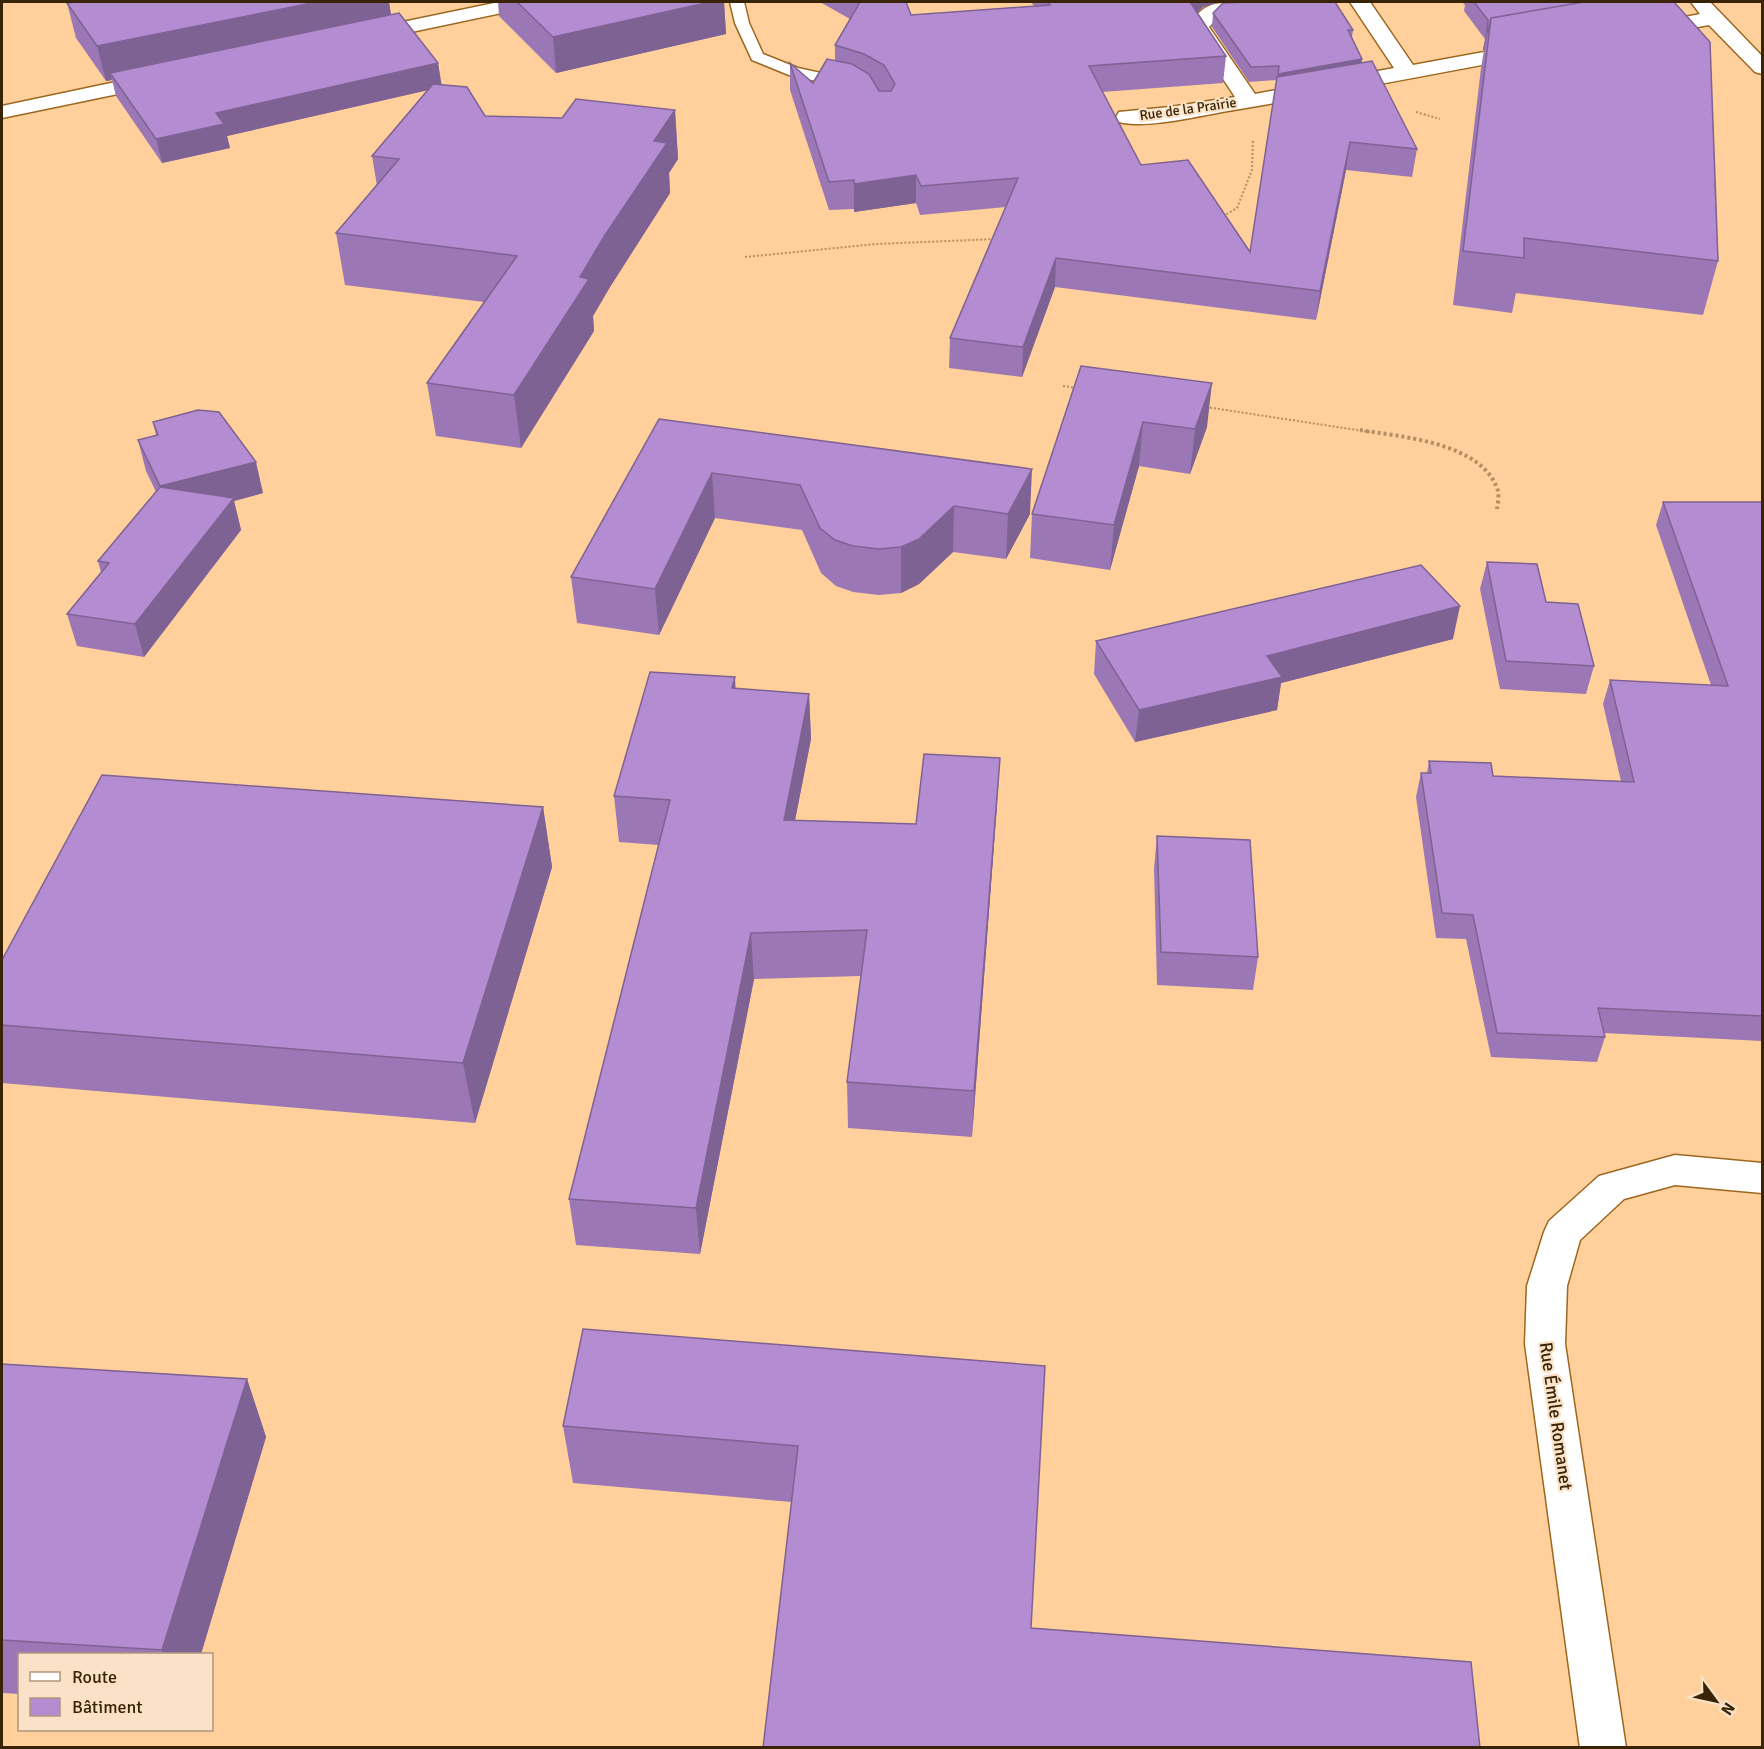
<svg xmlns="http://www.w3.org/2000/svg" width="1764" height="1749" viewBox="0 0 1764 1749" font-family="Signika,sans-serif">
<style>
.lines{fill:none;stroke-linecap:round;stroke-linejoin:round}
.lane-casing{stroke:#9c671f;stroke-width:3}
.street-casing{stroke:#9c671f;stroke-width:3}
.secondary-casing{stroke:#9c671f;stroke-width:3}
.path-far1{stroke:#b48f62;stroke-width:2;stroke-dasharray:2 2;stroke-linecap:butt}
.path{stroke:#b48f62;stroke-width:4;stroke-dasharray:3 3;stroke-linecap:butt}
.lane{fill:#fff;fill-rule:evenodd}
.street{fill:#fff;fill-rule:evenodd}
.secondary{fill:#fff;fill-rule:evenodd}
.wall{fill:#9b78b5}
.shaded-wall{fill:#7e6293}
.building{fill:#b48cd2;stroke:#7e6293;stroke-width:1.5}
.labels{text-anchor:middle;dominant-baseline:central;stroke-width:4.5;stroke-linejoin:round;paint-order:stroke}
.far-street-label{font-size:14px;fill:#392305;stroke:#fae2c8}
.near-street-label{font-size:18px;fill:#392305;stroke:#fae2c8}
</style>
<rect width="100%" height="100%" fill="#ffd09b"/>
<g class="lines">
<g class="lane-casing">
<path id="lane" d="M 730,2 L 744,2 L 749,23 L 763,54 L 798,68 L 853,80 L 856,83 L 848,88 L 789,75 L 752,60 L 735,23 Z"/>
</g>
<g class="street-casing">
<path id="street" d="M 1239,2 L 1335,2 L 1332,6 L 1325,8 L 1221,15 L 1209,27 L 1255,94 L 1394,68 L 1350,2 L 1370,2 L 1413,65 L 1528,44 L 1535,46 L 1538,50 L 1535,54 L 1528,56 C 1428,75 1328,94 1228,111 C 1198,116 1147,129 1119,122 L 1116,117 L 1119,112 L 1170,107 L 1235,97 L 1189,27 C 1203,3 1212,3 1239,2 Z
M 1691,2 L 1710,2 L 1762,56 L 1762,74 L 1755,72 L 1709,25 L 1647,36 L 1640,34 L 1637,30 L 1640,26 L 1700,14 Z
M 1675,1155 L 1762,1163 L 1762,1193 L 1675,1185 L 1624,1199 L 1580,1240 L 1567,1286 L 1565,1344 L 1626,1748 L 1580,1748 L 1525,1344 L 1527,1286 L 1544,1232 L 1549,1221 L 1599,1176 Z"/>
</g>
<g class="secondary-casing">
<path id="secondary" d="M 499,2 L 535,2 L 532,6 L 525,8 L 364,42 L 357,40 L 354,36 L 357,32 L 364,30 Z
M 158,73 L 166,74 L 169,79 L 166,84 L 2,118 L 2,106 Z"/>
</g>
<path class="path-far1" d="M 1416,112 L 1440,119
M 1223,216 L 1237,208 L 1252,170 L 1253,139
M 745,257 L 876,244 L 996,239
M 1063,386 L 1077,388
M 1206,407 L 1370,432"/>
<path class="path" d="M 1360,430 C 1401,437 1483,442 1498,491 C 1499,496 1498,503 1497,509"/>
<use href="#lane" class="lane"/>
<use href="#street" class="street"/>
<use href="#secondary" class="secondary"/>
</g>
<path class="wall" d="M 75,2 L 389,2 L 391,15 L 438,63 L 441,85 L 485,116 L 562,118 L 675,110 L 678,159 L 669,173 L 670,193 L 610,287 L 593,316 L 594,331 L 521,448 L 436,436 L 427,383 L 484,302 L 345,285 L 336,233 L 377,186 L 372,156 L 427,90 L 227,136 L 230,148 L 162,163 L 116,96 L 112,80 L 106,81 L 76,38 L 67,3 Z
M 498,2 L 724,2 L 726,34 L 556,73 L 499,16 Z
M 820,2 L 906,2 L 911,15 L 1034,6 L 1031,2 L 1219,2 L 1203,7 L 1197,13 L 1226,56 L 1223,83 L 1102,92 L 1141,165 L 1250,252 L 1277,80 L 1249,82 L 1212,27 L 1213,13 L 1353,30 L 1352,37 L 1362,63 L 1417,149 L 1412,177 L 1346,170 L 1316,320 L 1055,287 L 1022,377 L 949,368 L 950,338 L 1006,207 L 920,215 L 916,203 L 854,212 L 854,209 L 829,210 L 790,90 L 790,63 L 813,83 L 835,60 L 835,45 L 850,19 Z
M 1462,2 L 1674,2 L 1718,261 L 1703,315 L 1516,293 L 1512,313 L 1453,305 L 1481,68 L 1484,50 L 1483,50 L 1485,39 L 1464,11 L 1465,5 Z
M 1081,366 L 1207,427 L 1190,474 L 1139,466 L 1110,570 L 1030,558 L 1032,514 Z
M 659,419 L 1030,514 L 1006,559 L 953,552 L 919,584 L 901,593 L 879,595 L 853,592 L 836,586 L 821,573 L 802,530 L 715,518 L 659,635 L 577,623 L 571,577 Z
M 153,422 L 263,493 L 234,501 L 241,530 L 144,657 L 77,646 L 67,614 L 101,572 L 98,561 L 156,492 L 146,471 L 138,440 L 156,435 Z
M 1663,502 L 1762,502 L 1762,1041 L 1604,1033 L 1605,1037 L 1597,1062 L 1491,1057 L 1466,939 L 1436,938 L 1416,797 L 1421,773 L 1427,773 L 1429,761 L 1493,776 L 1621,781 L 1603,704 L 1610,680 L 1711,685 L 1656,525 Z
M 1487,562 L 1546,602 L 1594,666 L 1586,694 L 1500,689 L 1480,589 Z
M 1453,639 L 1281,683 L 1277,710 L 1135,742 L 1094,674 L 1096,641 Z
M 735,689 L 809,694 L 811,739 L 795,820 L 916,824 L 997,804 L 972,1137 L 848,1128 L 847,1082 L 861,976 L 754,979 L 700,1254 L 576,1245 L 569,1199 L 659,845 L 619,842 L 614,796 Z
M 543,807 L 552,867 L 475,1123 L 2,1083 L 2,960 Z
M 1157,836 L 1258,957 L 1253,990 L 1157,985 L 1154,869 Z
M 2,1364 L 247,1379 L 266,1437 L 201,1654 L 20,1654 L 20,1694 L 2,1693 Z
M 1045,1366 L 763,1748 L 792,1502 L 573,1483 L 563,1426 Z"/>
<path class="shaded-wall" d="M 317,2 L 389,2 L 392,22 L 110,73 L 112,80 L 106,81 L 97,46 Z
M 710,2 L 724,2 L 726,34 L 556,73 L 553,37 Z
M 1190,2 L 1219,2 L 1203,7 L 1192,18 Z
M 1487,31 L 1488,31 L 1484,50 L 1483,50 Z
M 1362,59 L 1360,73 L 1276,88 L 1278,74 Z
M 438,63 L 442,87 L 227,136 L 230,148 L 162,163 L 156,139 L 216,113 Z
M 675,110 L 678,159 L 669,173 L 670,193 L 610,287 L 593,316 L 594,331 L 521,448 L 514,395 L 580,277 L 654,141 Z
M 1350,142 L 1346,170 L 1316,320 L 1320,291 Z
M 916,175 L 916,203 L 854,212 L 854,184 Z
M 1056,258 L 1055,287 L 1022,377 L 1023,347 Z
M 1212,383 L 1207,427 L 1190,474 L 1195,429 Z
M 1143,422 L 1139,466 L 1110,570 L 1114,525 Z
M 256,462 L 263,493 L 234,501 L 241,530 L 144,657 L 135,624 L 168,518 L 160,486 Z
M 1032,469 L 1030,514 L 1006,559 L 1008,514 Z
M 712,473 L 715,518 L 659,635 L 655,589 Z
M 954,506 L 953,552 L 919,584 L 901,593 L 901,547 Z
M 1460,606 L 1453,639 L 1281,683 L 1277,710 L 1135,742 L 1139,710 L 1267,656 Z
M 735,677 L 737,723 L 732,688 Z
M 809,694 L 811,739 L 786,866 L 784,820 Z
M 1000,758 L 997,804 L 972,1137 L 974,1091 Z
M 543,807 L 552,867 L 475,1123 L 463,1063 Z
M 751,933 L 754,979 L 700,1254 L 696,1208 Z
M 247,1379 L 266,1437 L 201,1654 L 163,1654 L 162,1650 Z"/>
<path class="building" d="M 75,2 L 317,2 L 97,46 L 67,3 Z
M 517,2 L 710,2 L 553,37 Z
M 860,2 L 906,2 L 911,15 L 1050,5 L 1048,2 L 1190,2 L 1226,56 L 1089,66 L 1141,165 L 1188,160 L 1250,252 L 1277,77 L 1372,61 L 1417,149 L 1350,142 L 1320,291 L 1056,258 L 1023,347 L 950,338 L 1018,178 L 921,186 L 916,175 L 854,184 L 854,180 L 829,182 L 790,63 L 813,83 L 827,59 L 852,64 L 869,74 L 879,91 L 891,91 L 895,84 L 884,65 L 864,54 L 835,45 Z
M 1246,2 L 1335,2 L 1353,30 L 1348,30 L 1362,59 L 1278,74 L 1279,66 L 1251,67 L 1213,13 L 1223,3 Z
M 1474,2 L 1584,2 L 1491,18 L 1488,31 L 1487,31 L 1488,20 Z
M 1584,2 L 1674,2 L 1710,42 L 1718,261 L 1524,238 L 1524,258 L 1463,251 L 1491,18 Z
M 399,13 L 438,63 L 216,113 L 224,124 L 156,139 L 110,73 Z
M 433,84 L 467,87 L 485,116 L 562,118 L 576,99 L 675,110 L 654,141 L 667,143 L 605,235 L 580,277 L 589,279 L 514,395 L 427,383 L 517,256 L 336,233 L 399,159 L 372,156 Z
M 1081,366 L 1212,383 L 1195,429 L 1143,422 L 1114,525 L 1032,514 Z
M 198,410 L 219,412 L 256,462 L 160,486 L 138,440 L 158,435 L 153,422 Z
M 659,419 L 1032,469 L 1008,514 L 954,506 L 919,539 L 901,547 L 879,549 L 853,546 L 835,540 L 820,528 L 800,485 L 712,473 L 655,589 L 571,577 Z
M 160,487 L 234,498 L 135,624 L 67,614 L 109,563 L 98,561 Z
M 1663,502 L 1762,502 L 1762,1016 L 1598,1008 L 1605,1037 L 1497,1033 L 1473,915 L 1442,913 L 1421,773 L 1431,773 L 1429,761 L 1491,763 L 1493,776 L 1634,782 L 1610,680 L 1728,686 Z
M 1487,562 L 1537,564 L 1546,602 L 1578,604 L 1594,666 L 1506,661 Z
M 1421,565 L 1460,606 L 1267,656 L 1282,677 L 1139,710 L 1096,641 Z
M 650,672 L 735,677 L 732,688 L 809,694 L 784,820 L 916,824 L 924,754 L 1000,758 L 974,1091 L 847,1082 L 867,930 L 751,933 L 696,1208 L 569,1199 L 670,800 L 614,796 Z
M 102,775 L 543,807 L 463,1063 L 2,1025 L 2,960 Z
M 1157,836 L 1250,840 L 1258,957 L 1161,952 Z
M 583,1329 L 1045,1366 L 1031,1628 L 1471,1662 L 1480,1748 L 763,1748 L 798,1446 L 563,1426 Z
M 2,1364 L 247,1379 L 162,1650 L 2,1640 Z"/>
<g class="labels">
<g class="far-street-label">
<text transform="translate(1188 109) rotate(-8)">Rue de la Prairie</text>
</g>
<g class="near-street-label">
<text transform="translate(1556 1416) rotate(82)">Rue Émile Romanet</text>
</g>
</g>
<rect width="1764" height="1749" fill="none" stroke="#392305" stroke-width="6"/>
<rect x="18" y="1653" width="195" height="78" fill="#fae2c8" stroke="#ad967a" stroke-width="1.5"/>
<rect x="30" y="1672" width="30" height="9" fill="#ffffff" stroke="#ad967a" stroke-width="1.5"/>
<text x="72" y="1683" font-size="18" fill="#392305">Route</text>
<rect x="30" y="1698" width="30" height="18" fill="#b48cd2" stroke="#ad967a" stroke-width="1.5"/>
<text x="72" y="1713" font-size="18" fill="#392305">Bâtiment</text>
<g transform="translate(1716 1701) rotate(123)" stroke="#fae2c8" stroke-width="4.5" paint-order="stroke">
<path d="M0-4.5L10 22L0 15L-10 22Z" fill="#392305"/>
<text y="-9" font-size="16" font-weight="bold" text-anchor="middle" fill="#392305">N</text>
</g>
</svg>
